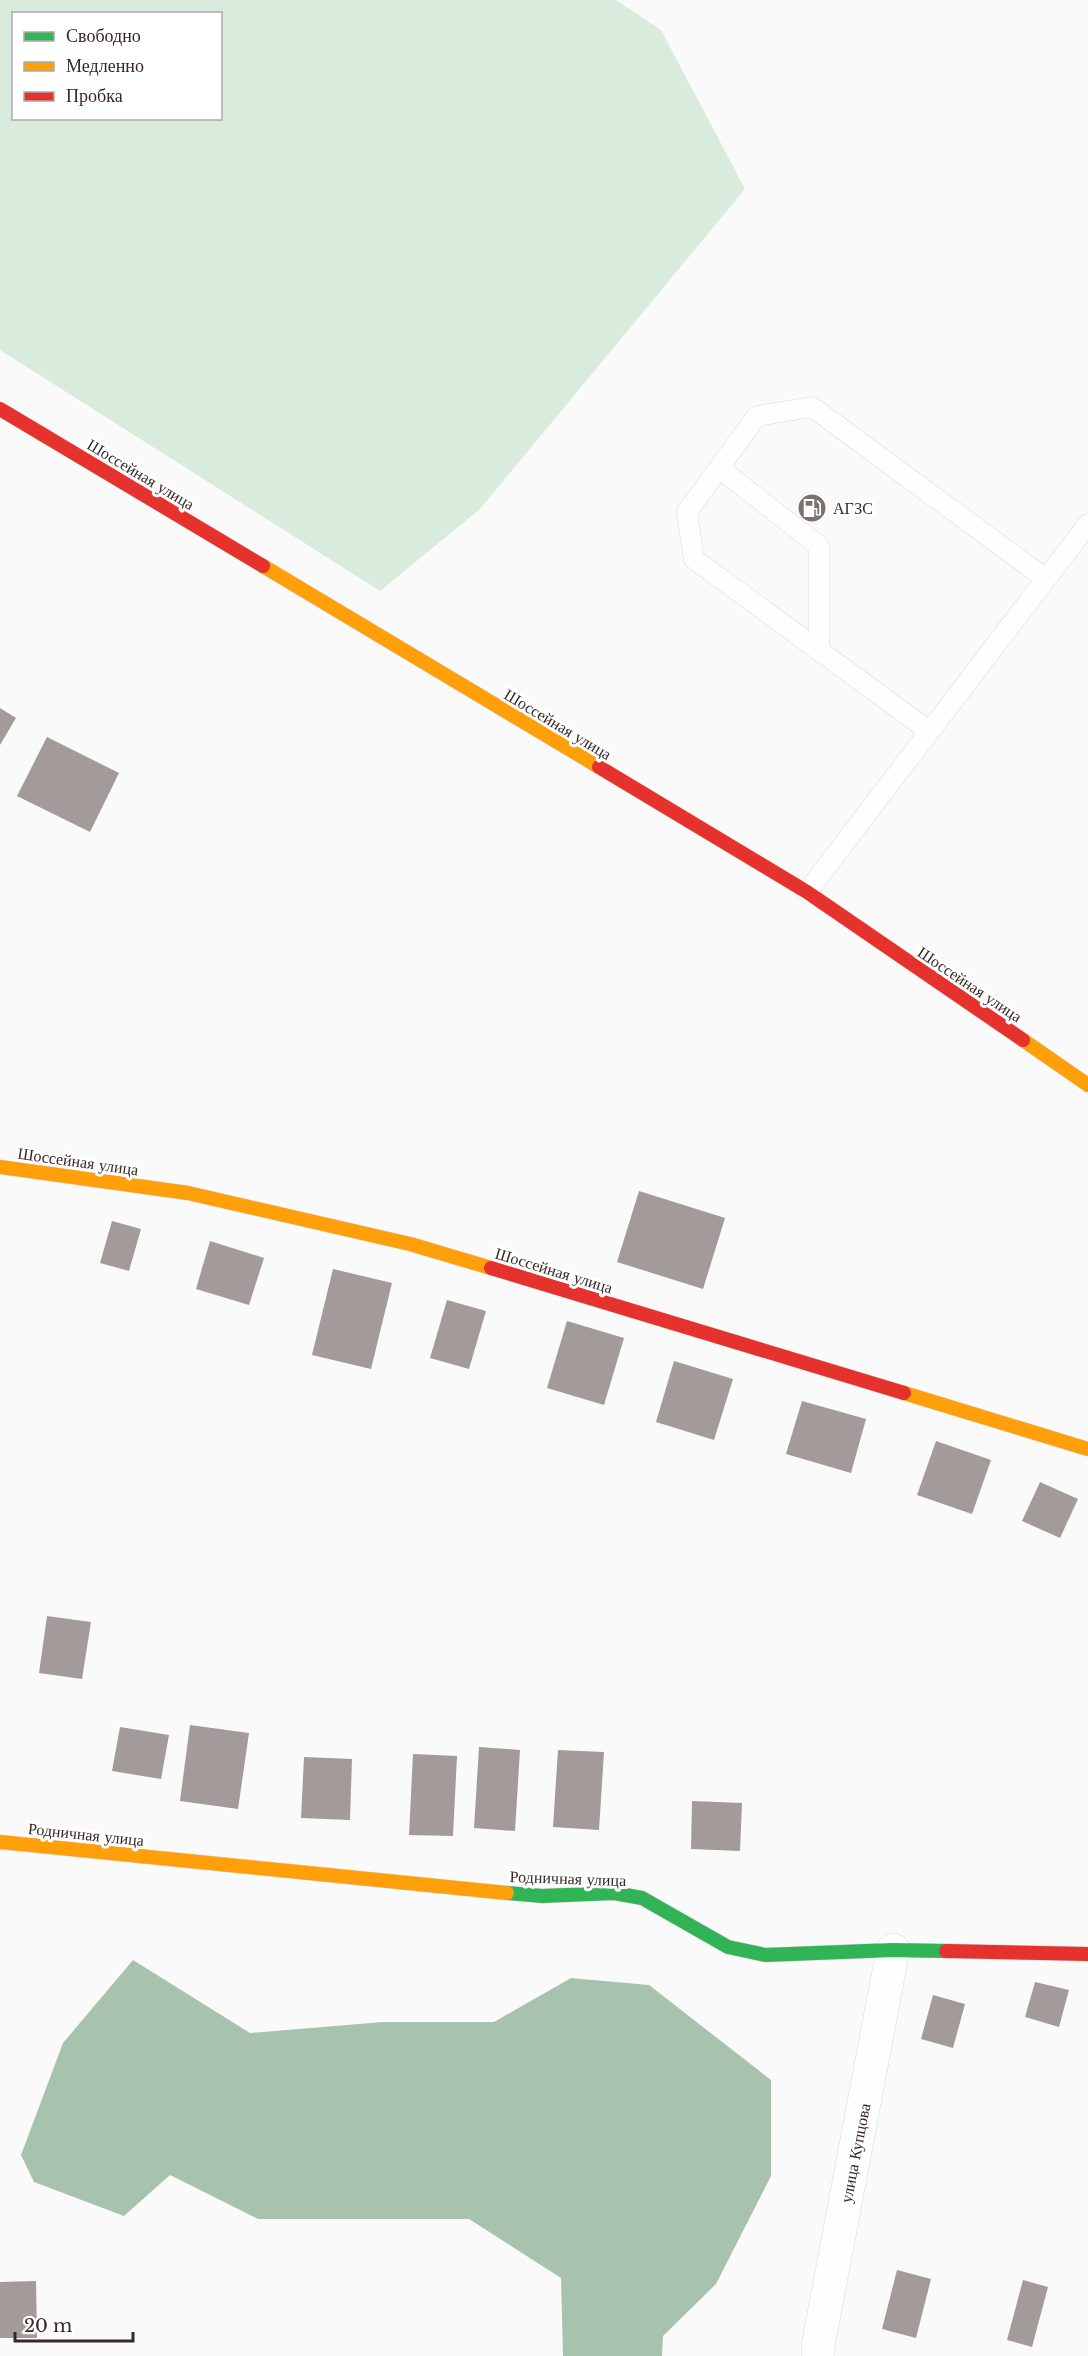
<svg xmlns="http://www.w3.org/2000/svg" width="1088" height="2356" viewBox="0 0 1088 2356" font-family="'Libre Baskerville',serif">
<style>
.green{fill:#d9ebdc;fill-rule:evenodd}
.water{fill:#a8c3ad}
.building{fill:#a39a9a}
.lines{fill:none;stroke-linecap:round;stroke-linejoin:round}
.lane-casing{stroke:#ddd6d5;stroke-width:21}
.street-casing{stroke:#ddd6d5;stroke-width:34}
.fast-casing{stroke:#ddd6d5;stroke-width:15}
.slow-casing{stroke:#ddd6d5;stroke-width:15}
.jam-casing{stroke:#ddd6d5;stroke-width:15}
.lane{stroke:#fefefe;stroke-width:20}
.street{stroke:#fefefe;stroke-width:33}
.fast{stroke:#30b455;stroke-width:14}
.slow{stroke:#ff9f0a;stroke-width:14}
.jam{stroke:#e5322d;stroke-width:14}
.labels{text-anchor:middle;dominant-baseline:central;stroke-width:6;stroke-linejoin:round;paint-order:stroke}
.street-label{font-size:16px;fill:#372826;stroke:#fff}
.poi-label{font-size:16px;fill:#372826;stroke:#fff;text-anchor:start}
</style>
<rect width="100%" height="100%" fill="#fafafa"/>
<path class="green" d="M 0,0 L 616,0 L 661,30 L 745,189 L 480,509 L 380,591 L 0,350 ZM 14,14 L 220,14 L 220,118 L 14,118 Z"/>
<path class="water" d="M 133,1960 L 250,2033 L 383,2022 L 494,2022 L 571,1978 L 649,1985 L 771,2080 L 771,2176 L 716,2284 L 663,2336 L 662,2356 L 563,2356 L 561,2278 L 469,2219 L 258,2219 L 170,2175 L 124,2216 L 34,2182 L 21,2155 L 63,2043 Z"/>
<path class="building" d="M 0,708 L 16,718 L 0,745 Z
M 47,737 L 119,773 L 90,832 L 17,796 Z
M 639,1191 L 725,1218 L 703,1289 L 617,1262 Z
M 112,1221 L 141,1229 L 129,1271 L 100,1263 Z
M 210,1241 L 264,1258 L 249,1305 L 196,1289 Z
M 333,1269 L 392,1283 L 371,1369 L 312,1355 Z
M 447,1300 L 486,1311 L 469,1369 L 430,1358 Z
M 567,1321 L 624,1338 L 604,1405 L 547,1388 Z
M 674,1361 L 733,1379 L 714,1440 L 656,1422 Z
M 802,1401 L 866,1419 L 851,1473 L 786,1454 Z
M 936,1441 L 991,1460 L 972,1514 L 917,1495 Z
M 1040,1482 L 1078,1499 L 1060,1538 L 1022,1521 Z
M 47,1616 L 91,1622 L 82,1679 L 39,1673 Z
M 190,1725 L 249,1733 L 238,1809 L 180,1801 Z
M 120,1727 L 169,1735 L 161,1779 L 112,1771 Z
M 479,1747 L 520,1750 L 515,1831 L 474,1828 Z
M 558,1750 L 604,1752 L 599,1830 L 553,1827 Z
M 413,1754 L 457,1756 L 453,1836 L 409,1835 Z
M 304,1757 L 352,1759 L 350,1820 L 301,1818 Z
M 692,1801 L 742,1803 L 740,1851 L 691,1849 Z
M 1035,1982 L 1069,1990 L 1059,2027 L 1025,2017 Z
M 933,1995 L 965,2004 L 953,2048 L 921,2039 Z
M 897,2270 L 931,2279 L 916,2338 L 882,2329 Z
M 1023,2280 L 1048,2287 L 1032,2347 L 1007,2340 Z
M 36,2281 L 37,2338 L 0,2338 L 0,2282 Z"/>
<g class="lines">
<g class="lane-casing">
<path id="lane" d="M 719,468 L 819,546 L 819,651
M 929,731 L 694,559 L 687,512 L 757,416 L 812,407 L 1046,579
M 807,892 L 1088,524"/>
</g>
<g class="street-casing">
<path id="street" d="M 818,2356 L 818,2346 L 893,1950"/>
</g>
<g class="fast-casing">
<path id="fast" d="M 507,1893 L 542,1896 L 614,1893 L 642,1898 L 728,1947 L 765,1955 L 893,1950 L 946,1951"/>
</g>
<g class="slow-casing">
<path id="slow" d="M 263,566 L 599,767
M 1023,1040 L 1088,1085
M 0,1167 L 188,1193 L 410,1244 L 491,1268
M 904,1393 L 1088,1449
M 0,1842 L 507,1893"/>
</g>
<g class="jam-casing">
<path id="jam" d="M 0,409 L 263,566
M 599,767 L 807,892 L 1023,1040
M 491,1268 L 904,1393
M 946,1951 L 1088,1954"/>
</g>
<use href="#lane" class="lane"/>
<use href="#street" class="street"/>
<use href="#fast" class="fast"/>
<use href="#slow" class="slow"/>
<use href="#jam" class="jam"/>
</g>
<defs>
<g id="fuel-disc" transform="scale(1.5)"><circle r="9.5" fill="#7b7270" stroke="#fff"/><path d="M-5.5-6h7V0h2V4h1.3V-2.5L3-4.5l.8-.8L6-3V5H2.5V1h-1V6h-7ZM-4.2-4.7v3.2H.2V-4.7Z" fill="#fff"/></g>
</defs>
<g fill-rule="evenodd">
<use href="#fuel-disc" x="812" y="508"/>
</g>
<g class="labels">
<g class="street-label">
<text transform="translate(141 474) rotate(31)">Шоссейная улица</text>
<text transform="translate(558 724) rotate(31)">Шоссейная улица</text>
<text transform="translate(970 984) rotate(34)">Шоссейная улица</text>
<text transform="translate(78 1161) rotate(8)">Шоссейная улица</text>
<text transform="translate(554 1270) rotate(17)">Шоссейная улица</text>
<text transform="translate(86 1834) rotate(6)">Родничная улица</text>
<text transform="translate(568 1878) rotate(2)">Родничная улица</text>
<text transform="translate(855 2153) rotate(-79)">улица Купцова</text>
</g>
<g class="poi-label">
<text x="833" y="508">АГЗС</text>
</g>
</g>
<rect x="12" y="12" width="210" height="108" fill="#ffffff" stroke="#afa9a8" stroke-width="1.5"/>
<rect x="24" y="32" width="30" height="9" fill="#30b455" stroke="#afa9a8" stroke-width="1.5"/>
<text x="66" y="42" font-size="18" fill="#372826">Свободно</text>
<rect x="24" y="62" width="30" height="9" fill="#ff9f0a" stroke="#afa9a8" stroke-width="1.5"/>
<text x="66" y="72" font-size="18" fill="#372826">Медленно</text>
<rect x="24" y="92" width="30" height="9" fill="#e5322d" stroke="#afa9a8" stroke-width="1.5"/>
<text x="66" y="102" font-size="18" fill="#372826">Пробка</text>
<path d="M15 2332v9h118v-9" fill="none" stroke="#372826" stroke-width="3"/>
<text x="24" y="2332" font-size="18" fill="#372826" stroke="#ffffff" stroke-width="4.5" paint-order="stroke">20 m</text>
</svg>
